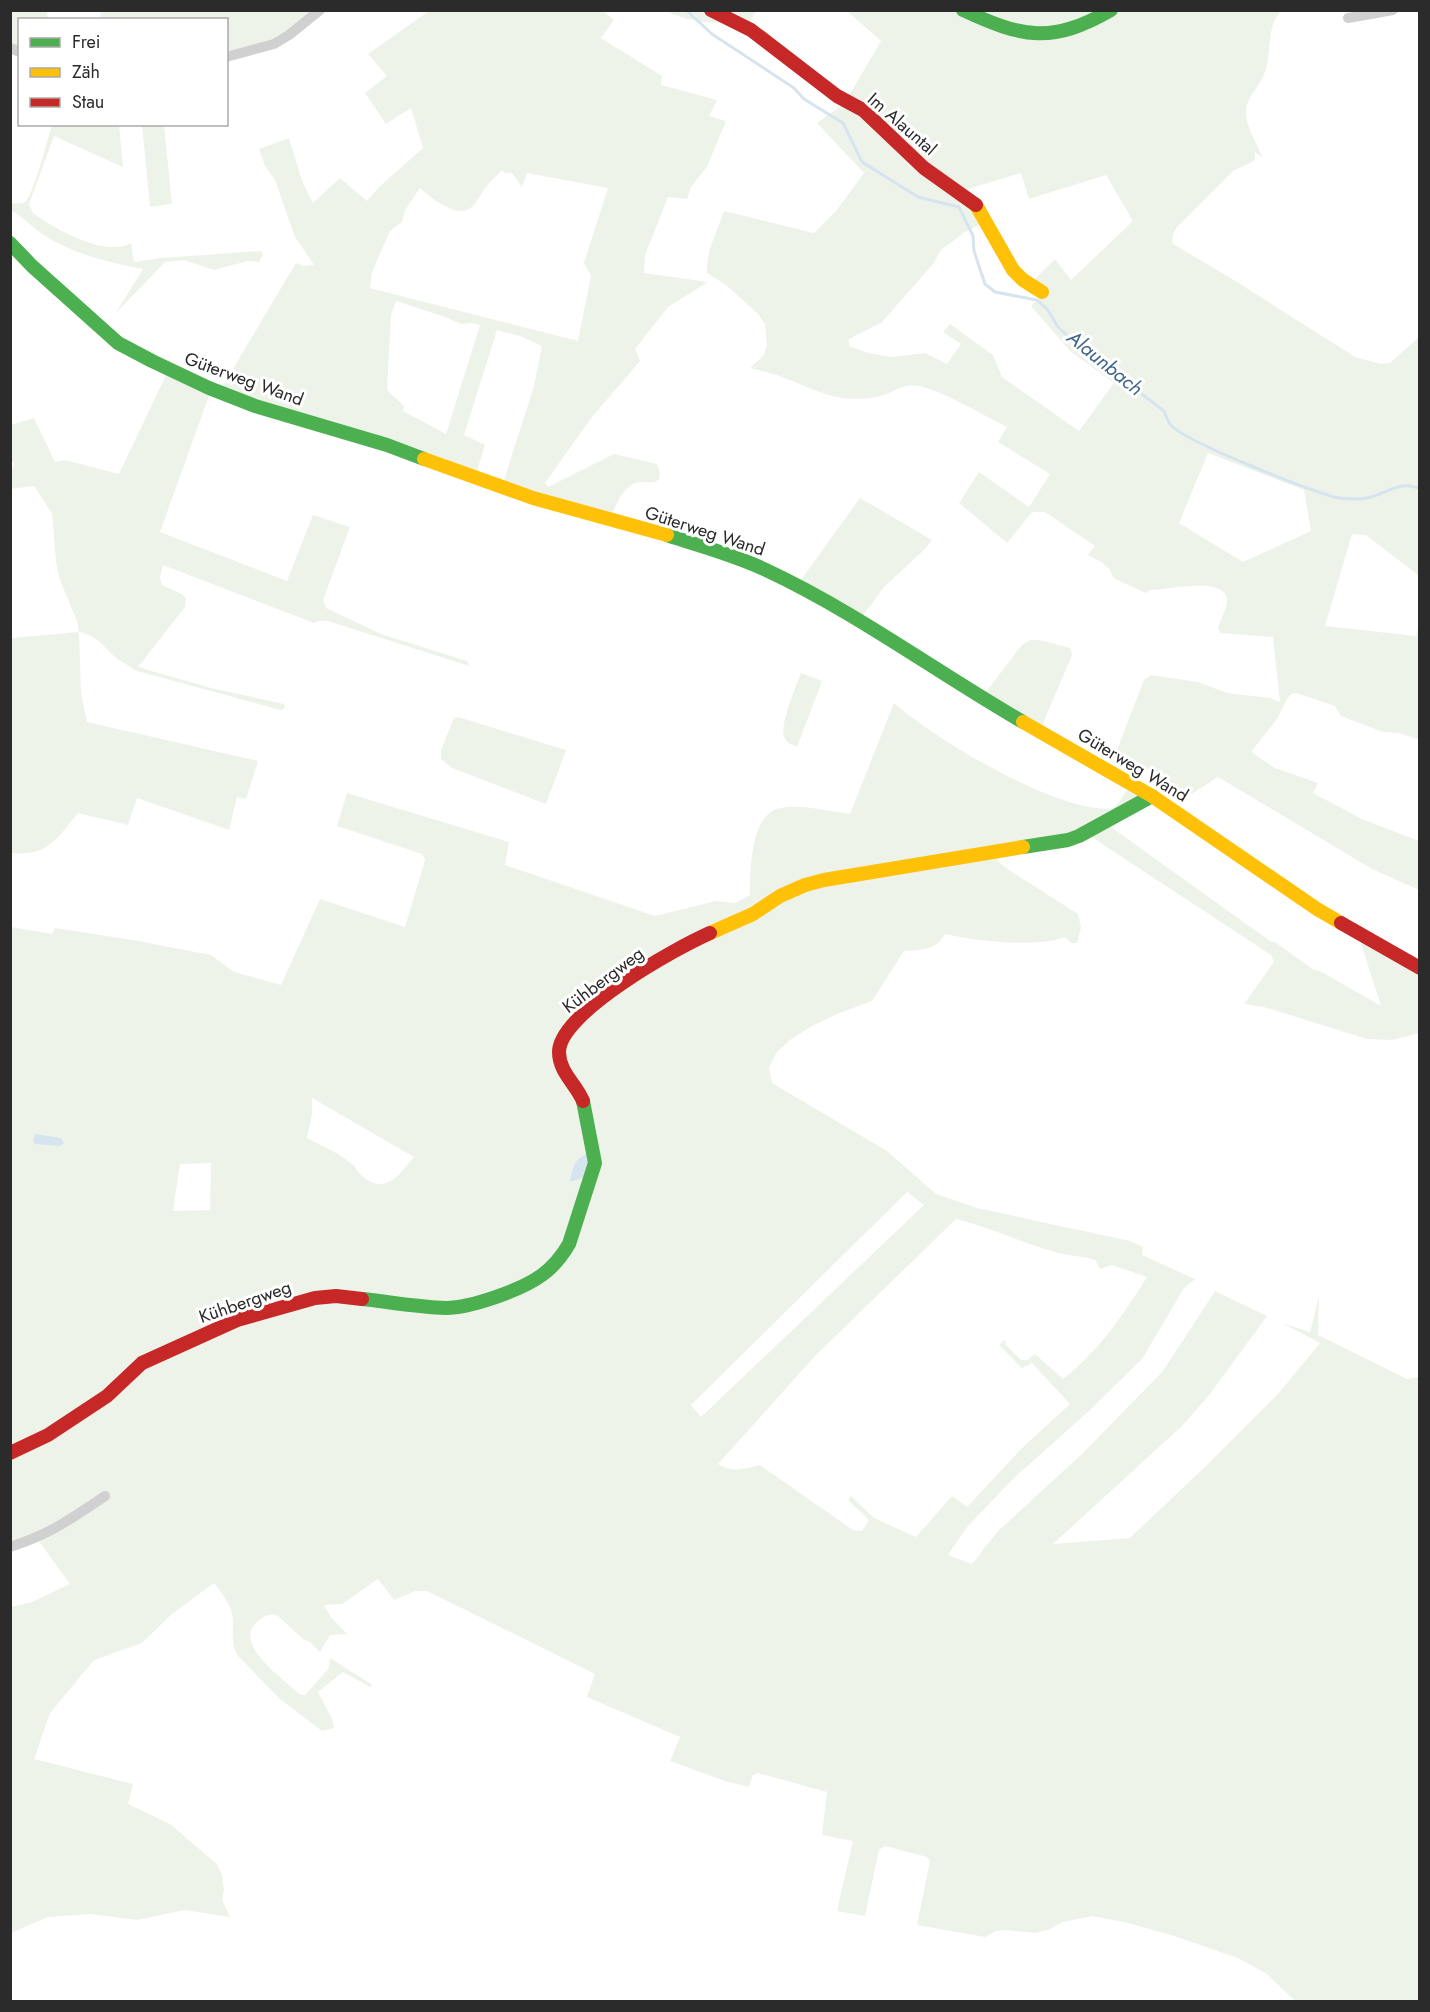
<svg xmlns="http://www.w3.org/2000/svg" width="1430" height="2012" viewBox="0 0 1430 2012" font-family="Jost,sans-serif">
<style>
.green{fill:#eef3ea;fill-rule:evenodd}
.water{fill:#d6e4f0}
.lines{fill:none;stroke-linecap:round;stroke-linejoin:round}
.stream{stroke:#d6e4f0;stroke-width:3}
.street{stroke:#d0d0d0;stroke-width:10}
.fast{stroke:#4caf50;stroke-width:14}
.slow{stroke:#ffc107;stroke-width:14}
.jam{stroke:#c62828;stroke-width:14}
.labels{text-anchor:middle;dominant-baseline:central;stroke-width:6;stroke-linejoin:round;paint-order:stroke}
.street-label{font-size:18px;fill:#2b2b2b;stroke:#fff}
.water-label{font-size:20px;font-style:italic;fill:#3c658b;stroke:#fff}
</style>
<rect width="100%" height="100%" fill="#fff"/>
<path class="green" d="M 100,10 L 315,11 L 273,42 L 227,54 L 226,20 L 101,19 Z
M 10,11 L 47,11 L 48,19 L 20,20 L 19,48 L 11,44 Z
M 429,11 L 603,11 L 614,20 L 601,38 L 662,76 L 661,85 L 717,100 L 709,116 L 726,121 L 707,167 L 691,187 L 687,199 L 668,197 L 645,255 L 644,273 L 708,282 L 668,307 L 635,349 L 640,361 L 592,417 L 545,483 L 548,487 L 614,454 L 657,464 C 668,492 644,478 633,484 C 622,489 616,506 611,516 L 503,483 L 534,386 L 542,346 L 520,336 L 497,330 L 464,435 L 485,445 L 476,474 L 221,389 L 296,263 L 304,266 L 314,265 L 295,237 L 275,180 L 265,166 L 259,149 L 289,138 L 302,181 L 313,203 L 340,178 L 367,201 L 379,187 L 423,148 L 411,108 L 386,124 L 365,93 L 387,76 L 368,54 ZM 502,170 L 505,173 L 512,173 L 522,187 L 527,173 L 608,188 L 584,263 L 591,276 L 578,341 L 370,288 L 372,272 L 390,231 L 402,222 L 405,210 L 420,188 C 429,197 455,217 469,209 C 477,204 480,194 486,187 C 490,181 497,176 502,170 ZM 396,301 L 445,317 L 461,324 L 472,323 L 480,325 L 446,434 L 403,411 L 404,406 L 387,390 L 391,315 Z
M 666,11 L 756,11 L 750,22 C 720,24 693,24 666,11 Z
M 847,11 L 1103,11 L 1114,15 L 1119,11 L 1281,11 C 1266,28 1272,51 1265,72 C 1261,84 1247,98 1246,109 C 1244,124 1257,143 1262,157 L 1255,152 L 1255,159 L 1252,162 L 1233,171 L 1177,227 C 1173,234 1171,237 1173,244 L 1229,277 L 1355,357 L 1381,364 L 1390,363 L 1419,337 L 1419,576 L 1366,535 L 1352,534 L 1325,626 L 1416,636 L 1419,623 L 1420,740 L 1399,733 L 1383,732 L 1341,716 L 1335,706 L 1296,693 L 1291,694 L 1286,701 L 1277,719 L 1251,752 L 1275,768 L 1318,783 L 1313,793 L 1362,819 L 1419,841 L 1419,890 L 1372,869 L 1218,777 L 1190,795 L 1117,750 L 1144,680 L 1151,675 L 1198,682 L 1227,693 L 1270,698 L 1280,702 L 1273,637 L 1221,633 L 1218,628 C 1220,620 1227,609 1227,601 C 1228,575 1166,590 1150,590 L 1146,593 L 1113,578 C 1111,565 1099,561 1088,555 L 1095,546 L 1045,512 L 1032,512 L 1007,543 L 959,503 L 979,472 L 1029,507 L 1050,474 L 998,442 L 1007,427 C 983,415 943,391 919,386 C 900,383 896,392 880,396 C 872,398 864,399 856,399 C 829,399 807,386 782,377 C 772,373 761,371 750,368 L 764,355 L 767,345 L 765,324 L 758,314 L 726,285 L 707,273 C 705,254 718,229 724,211 L 814,233 L 836,211 L 864,173 L 817,123 L 844,104 L 881,41 ZM 1021,173 L 1029,199 L 1106,175 L 1133,221 L 1071,280 L 1055,259 L 1032,282 L 1046,292 L 1031,306 L 1070,351 L 1114,383 L 1079,431 L 1002,377 L 993,355 L 950,324 L 943,332 L 961,344 L 947,364 L 925,353 L 891,357 L 868,353 L 849,346 L 849,339 L 881,323 L 933,264 L 941,250 L 965,232 L 990,220 L 964,190 ZM 1208,453 L 1304,490 L 1311,531 L 1243,562 L 1179,523 Z
M 52,125 L 119,125 L 123,167 L 54,136 L 29,204 L 33,213 L 40,218 C 61,232 107,257 131,243 L 134,262 L 161,258 L 261,251 L 263,255 L 259,262 L 248,261 L 214,270 L 184,260 L 165,262 L 115,314 L 143,269 C 107,262 76,255 45,236 C 33,228 23,217 11,210 L 11,203 C 15,203 21,204 25,202 C 33,197 48,137 52,125 Z
M 142,125 L 164,125 L 172,204 L 150,207 Z
M 167,373 L 210,393 L 160,532 L 287,581 L 313,515 L 350,527 L 323,600 L 326,608 L 381,634 L 467,661 L 469,666 L 328,621 L 318,621 L 314,623 L 163,565 L 160,578 L 162,585 L 182,594 L 186,599 L 185,607 L 138,667 L 211,688 L 284,704 L 285,708 L 281,710 L 137,671 C 131,667 125,664 119,660 C 104,649 100,636 79,632 L 81,693 L 87,722 L 258,761 L 246,799 L 237,797 L 229,830 L 137,798 L 128,825 L 78,813 C 57,839 47,857 11,853 L 11,638 L 79,632 L 77,621 L 60,580 L 56,561 L 52,513 L 34,486 L 11,489 L 11,471 L 14,464 L 11,459 L 11,425 L 34,418 L 55,462 L 65,460 L 119,474 Z
M 860,498 L 932,540 L 926,548 L 884,587 L 861,618 L 798,584 Z
M 1030,640 L 1039,640 L 1070,648 L 1072,655 L 1041,728 L 985,693 L 1022,645 Z
M 801,673 L 822,681 L 797,747 C 793,745 788,744 785,739 C 778,727 796,687 801,673 Z
M 894,703 C 933,738 1063,817 1114,808 C 1121,801 1123,793 1131,787 L 1139,795 L 1104,822 L 1270,941 L 1275,942 L 1314,970 L 1320,971 L 1381,1006 L 1359,937 L 1419,973 L 1419,1033 L 1392,1040 L 1367,1039 L 1264,1007 L 1244,1004 L 1274,962 L 1271,955 L 1084,832 L 994,850 L 998,861 L 1006,868 L 1078,914 L 1081,928 L 1077,943 L 1071,943 L 1065,937 C 1036,948 975,941 945,934 C 937,950 920,950 904,951 L 872,1001 L 837,1014 L 812,1026 L 790,1040 L 776,1053 L 769,1068 L 772,1083 L 887,1151 L 936,1194 L 977,1208 L 1130,1241 L 1143,1247 L 1142,1255 L 1195,1279 L 1184,1288 L 1142,1359 L 1090,1410 L 1013,1479 L 967,1527 L 948,1555 L 972,1564 L 998,1531 L 1083,1453 L 1163,1371 L 1215,1291 L 1267,1316 L 1210,1394 L 1182,1426 L 1053,1544 L 1130,1538 L 1206,1466 L 1278,1394 L 1320,1343 L 1282,1323 L 1310,1332 L 1319,1296 L 1318,1335 L 1407,1379 L 1419,1377 L 1419,2001 L 1295,2001 L 1267,1974 L 1238,1958 L 1171,1935 L 1124,1922 L 1092,1916 L 1063,1922 L 1048,1930 L 1035,1933 L 1005,1930 L 996,1931 L 985,1937 L 917,1925 L 930,1861 L 927,1857 L 885,1846 L 879,1850 L 865,1916 L 837,1911 L 853,1841 L 822,1835 L 827,1792 L 758,1773 L 753,1775 L 749,1787 L 725,1781 L 670,1761 L 680,1737 L 587,1697 L 595,1674 L 427,1591 L 415,1591 L 394,1600 L 378,1579 L 342,1604 L 324,1605 L 330,1616 L 347,1634 L 330,1635 L 320,1652 L 310,1642 L 304,1640 L 277,1615 C 269,1613 262,1617 256,1623 C 233,1645 286,1681 301,1695 L 305,1695 L 329,1668 L 330,1658 L 371,1684 L 372,1686 L 370,1687 L 343,1672 L 318,1692 L 332,1719 L 334,1728 L 322,1731 L 280,1699 L 238,1656 C 229,1642 235,1628 232,1613 C 230,1604 220,1590 214,1583 L 172,1614 L 142,1643 L 94,1660 L 50,1713 L 34,1759 L 133,1784 L 128,1804 L 170,1824 L 217,1864 L 222,1875 L 224,1889 L 222,1900 L 230,1917 L 184,1910 L 137,1920 L 90,1914 L 48,1917 L 11,1933 L 11,1607 L 32,1602 L 70,1584 L 35,1536 L 11,1544 L 11,927 L 52,934 L 55,928 L 133,940 L 211,955 L 234,972 L 281,985 L 320,899 L 405,927 L 425,860 L 422,854 L 337,826 L 347,793 L 509,842 L 505,865 L 655,916 L 716,901 L 735,903 L 750,895 C 750,872 750,814 780,808 C 801,804 828,811 850,814 ZM 312,1098 L 414,1157 C 400,1174 385,1197 361,1175 C 358,1172 356,1168 352,1164 C 339,1153 322,1146 307,1138 L 312,1114 ZM 211,1163 L 210,1210 L 173,1211 L 180,1164 ZM 907,1192 L 924,1205 L 701,1417 L 691,1405 ZM 956,1219 C 991,1228 1023,1243 1058,1253 C 1070,1256 1083,1256 1095,1260 L 1100,1269 L 1112,1265 L 1147,1277 C 1123,1315 1099,1351 1063,1379 L 1035,1354 L 1027,1360 L 1021,1360 L 1006,1345 L 1005,1339 L 999,1345 L 1022,1368 L 1032,1363 L 1070,1404 L 1021,1449 L 967,1507 L 952,1496 L 916,1537 L 874,1518 L 851,1496 L 848,1500 L 868,1519 L 868,1522 L 862,1531 L 853,1530 L 760,1465 C 744,1469 732,1473 718,1464 L 816,1355 Z
M 458,717 L 566,750 L 546,804 L 452,768 L 441,759 L 441,750 L 454,718 Z"/>
<path class="water" d="M 35,1134 L 61,1138 L 64,1143 L 60,1146 L 35,1144 L 33,1142 Z
M 589,1153 L 588,1176 L 570,1182 C 573,1166 574,1159 589,1153 Z"/>
<g class="lines">
<path class="stream" d="M 686,10 L 712,34 L 794,88 L 804,99 L 843,123 L 862,162 L 918,197 L 959,207 L 973,236 L 974,251 L 985,284 L 995,292 L 1037,300 L 1047,309 L 1058,327 L 1079,346 L 1164,411 C 1166,415 1167,420 1170,424 C 1182,441 1309,490 1334,497 C 1342,499 1350,499 1358,499 C 1378,501 1399,477 1420,489"/>
<path class="street" d="M 1348,18 L 1393,10
M 10,48 L 20,52
M 226,57 L 274,44 L 289,35 L 320,10
M 10,1547 C 50,1534 71,1519 105,1496"/>
<path class="fast" d="M 963,10 C 1023,38 1052,44 1111,10
M 10,243 L 32,266 L 118,343 L 152,361 L 209,388 L 255,406 L 387,445 L 424,459
M 667,535 C 700,546 735,555 766,570 C 856,612 938,673 1023,722
M 1023,847 L 1068,840 L 1079,836 L 1152,796
M 362,1299 C 390,1302 418,1307 446,1308 C 470,1308 522,1290 542,1275 C 553,1267 562,1256 569,1244 L 595,1163 L 583,1101"/>
<path class="slow" d="M 976,205 L 1013,270 L 1023,280 L 1042,292
M 424,459 L 533,498 L 667,535
M 1023,722 L 1152,796 L 1317,909 L 1341,923
M 710,933 L 753,914 L 780,896 L 805,885 L 824,880 L 1023,847"/>
<path class="jam" d="M 711,10 L 751,30 L 837,96 L 863,110 L 924,168 L 976,205
M 1341,923 L 1420,968
M 583,1101 C 576,1084 559,1072 559,1052 C 559,1013 676,948 710,933
M 10,1453 L 48,1435 L 107,1396 L 142,1363 L 237,1320 L 315,1298 L 336,1296 L 362,1299"/>
</g>
<g class="labels">
<g class="street-label">
<text transform="translate(902 124) rotate(41)">Im Alauntal</text>
<text transform="translate(244 379) rotate(20)">Güterweg Wand</text>
<text transform="translate(705 531) rotate(18)">Güterweg Wand</text>
<text transform="translate(1133 765) rotate(31)">Güterweg Wand</text>
<text transform="translate(603 980) rotate(-37)">Kühbergweg</text>
<text transform="translate(245 1302) rotate(-19)">Kühbergweg</text>
</g>
<g class="water-label">
<text transform="translate(1105 363) rotate(39)">Alaunbach</text>
</g>
</g>
<rect width="1430" height="2012" fill="none" stroke="#2b2b2b" stroke-width="24"/>
<rect x="18" y="18" width="210" height="108" fill="#ffffff" stroke="#aaaaaa" stroke-width="1.5"/>
<rect x="30" y="38" width="30" height="9" fill="#4caf50" stroke="#aaaaaa" stroke-width="1.5"/>
<text x="72" y="48" font-size="18" fill="#2b2b2b">Frei</text>
<rect x="30" y="68" width="30" height="9" fill="#ffc107" stroke="#aaaaaa" stroke-width="1.5"/>
<text x="72" y="78" font-size="18" fill="#2b2b2b">Zäh</text>
<rect x="30" y="98" width="30" height="9" fill="#c62828" stroke="#aaaaaa" stroke-width="1.5"/>
<text x="72" y="108" font-size="18" fill="#2b2b2b">Stau</text>
</svg>
